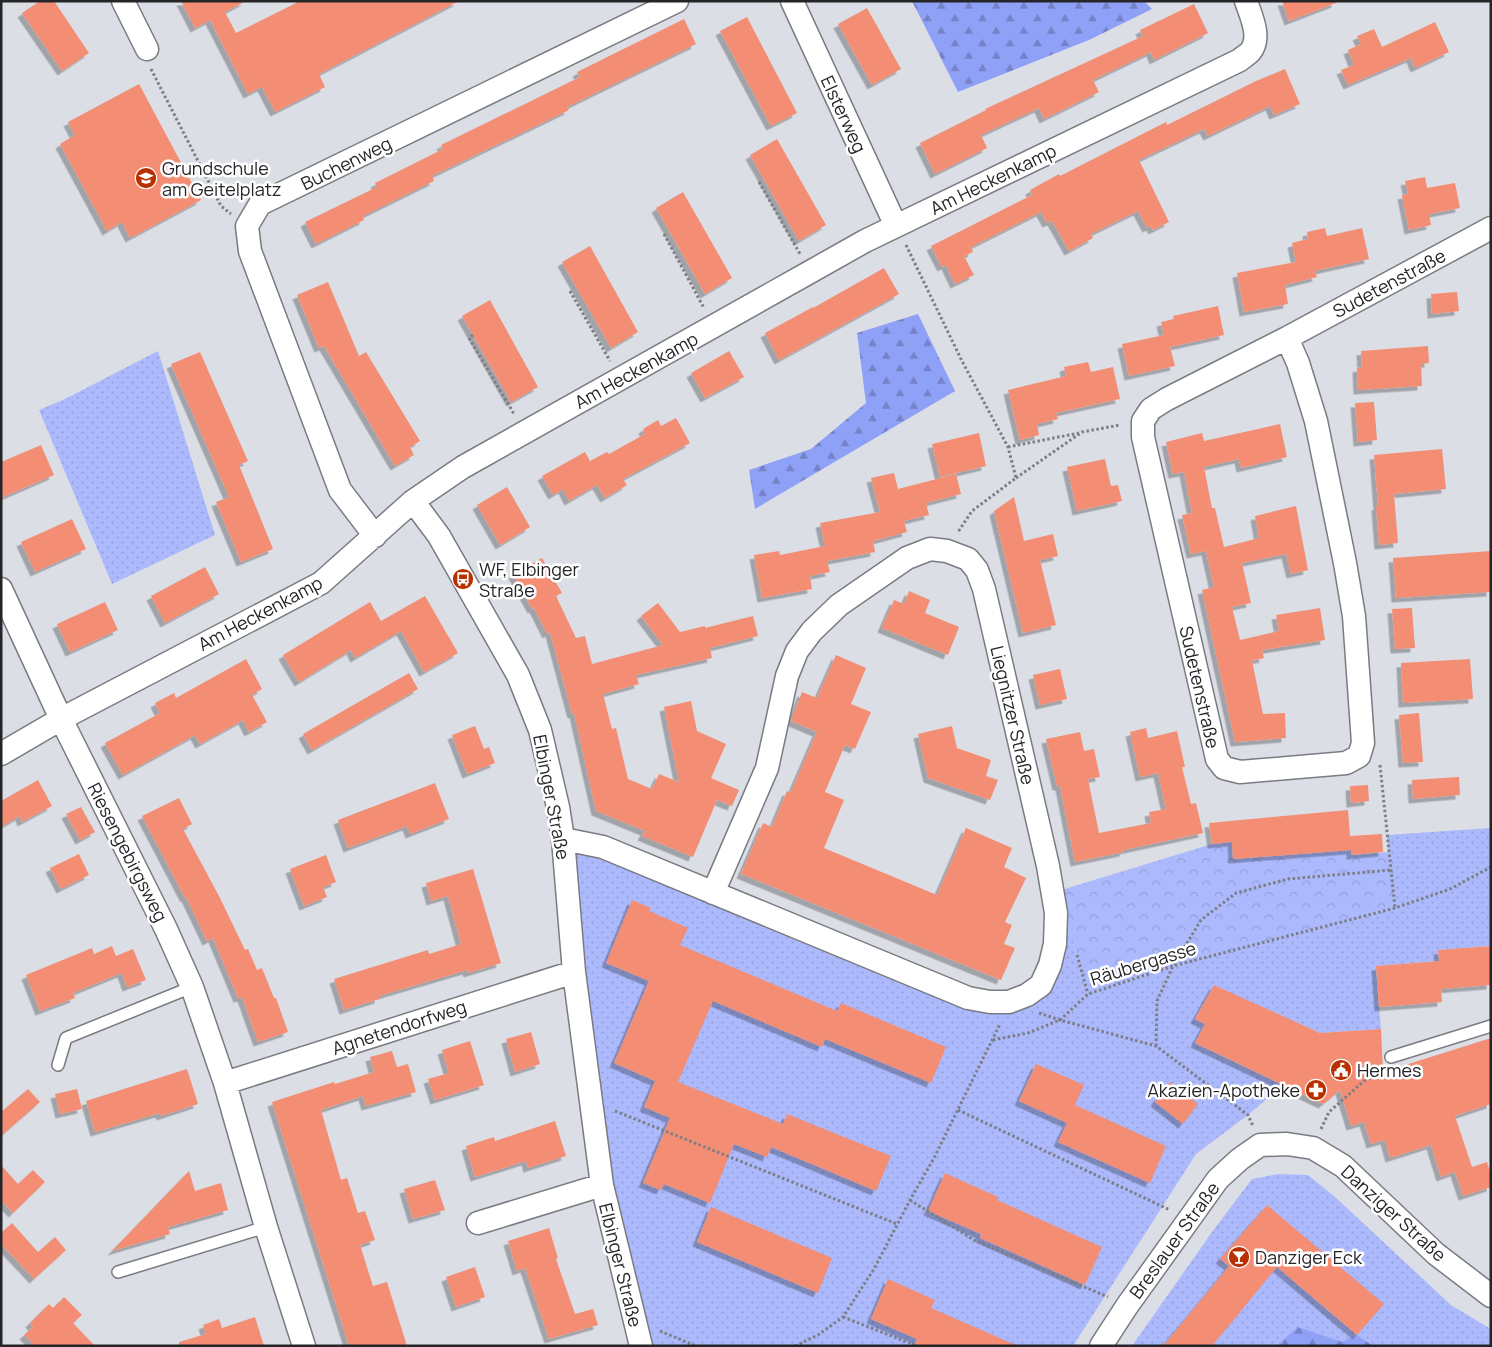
<svg xmlns="http://www.w3.org/2000/svg" width="1492" height="1347" viewBox="0 0 1492 1347" font-family="Manrope,sans-serif">
<style>
.grass{fill:url(#grass-dots)}
.forest{fill:url(#forest-firs)}
.park{fill:url(#park-crowns)}
.building{fill:#f38e74;filter:url(#shadow)}
.lines{fill:none;stroke-linecap:round;stroke-linejoin:round}
.lane-casing{stroke:#7a7b82;stroke-width:14}
.street-casing{stroke:#7a7b82;stroke-width:25}
.path{stroke:#7d7e84;stroke-width:3;stroke-dasharray:2.5 2.5;stroke-linecap:butt}
.lane{stroke:#fff;stroke-width:11}
.street{stroke:#fff;stroke-width:22}
.labels{text-anchor:middle;dominant-baseline:central;stroke-width:5;stroke-linejoin:round;paint-order:stroke}
.street-label{font-size:18px;fill:#252528;stroke:#fff}
.poi-label{font-size:18px;fill:#252528;stroke:#fff;text-anchor:start}
</style>
<defs>
<pattern id="grass-dots" width="8" height="8" patternUnits="userSpaceOnUse" patternTransform="scale(1.25)"><rect width="8" height="8" fill="#acbafd"/><path d="M2 2h.1M6 6h.1" fill="none" stroke="#94a0d9" stroke-width="1.8" stroke-linecap="round"/></pattern>
<pattern id="forest-firs" width="22" height="20" patternUnits="userSpaceOnUse" patternTransform="scale(1.25)"><rect width="22" height="20" fill="#8fa0f7"/><path d="M5 1l3.5 6h-7zM16 11l3.5 6h-7z" fill="#7582c8"/></pattern>
<pattern id="park-crowns" width="20" height="18" patternUnits="userSpaceOnUse" patternTransform="scale(1.25)"><rect width="20" height="18" fill="#acbafd"/><path d="M2 6a3 3 0 1 1 6 0M12 15a3 3 0 1 1 6 0" fill="none" stroke="#94a0d9"/></pattern>
<filter id="shadow"><feDropShadow dx="-4.5" dy="4.5" stdDeviation="0" flood-color="#0004"/></filter>
</defs>
<rect width="100%" height="100%" fill="#dcdee6"/>
<path class="grass" d="M 158,351 L 215,535 L 112,584 L 39,410 L 65,399 Z
M 1491,828 L 1491,946 L 1438,950 L 1439,961 L 1376,966 L 1381,1029 L 1320,1033 L 1214,986 L 1195,1019 L 1205,1024 L 1195,1043 L 1283,1085 L 1248,1115 L 1196,1154 L 1073,1346 L 645,1346 L 595,1098 L 574,851 L 614,855 L 968,998 L 1041,985 L 1058,891 L 1088,994 L 1173,966 L 1394,908 L 1387,835 Z
M 1278,1174 L 1308,1175 L 1334,1196 L 1451,1305 L 1491,1329 L 1491,1346 L 1132,1346 L 1212,1232 L 1252,1179 Z"/>
<path class="forest" d="M 912,1 L 1144,1 L 1152,9 L 1089,40 L 958,92 Z
M 918,314 L 955,391 L 755,509 L 749,470 L 811,449 L 866,403 L 857,333 Z
M 1298,1327 L 1342,1342 L 1357,1335 L 1373,1346 L 1276,1346 Z"/>
<path class="park" d="M 1232,841 L 1233,859 L 1351,850 L 1352,855 L 1389,852 L 1395,908 L 1173,966 L 1088,994 L 1058,891 L 1212,844 Z"/>
<path class="building" d="M 40,1 L 54,1 L 89,53 L 62,71 L 22,13 Z
M 181,1 L 246,1 L 225,12 L 236,33 L 300,1 L 459,1 L 319,74 L 325,87 L 275,112 L 262,87 L 248,94 L 210,20 L 195,28 Z
M 1282,1 L 1336,1 L 1336,3 L 1289,21 Z
M 1194,4 L 1208,33 L 1154,60 L 1151,52 L 1093,80 L 1099,92 L 1044,119 L 1039,108 L 981,135 L 987,148 L 935,174 L 920,143 L 986,110 L 985,109 L 1143,36 L 1140,30 Z
M 867,8 L 901,69 L 872,85 L 838,24 Z
M 747,17 L 797,113 L 771,126 L 720,31 Z
M 684,19 L 696,44 L 567,107 L 569,110 L 432,176 L 434,181 L 363,216 L 364,220 L 316,244 L 305,222 L 377,187 L 375,183 L 443,149 L 441,145 L 580,77 L 577,72 Z
M 1435,22 L 1449,52 L 1415,68 L 1411,58 L 1348,85 L 1341,70 L 1354,65 L 1348,50 L 1361,44 L 1357,36 L 1374,29 L 1382,47 Z
M 1285,69 L 1300,104 L 1274,115 L 1270,106 L 1208,136 L 1204,129 L 1139,160 L 1169,222 L 1153,230 L 1151,226 L 1147,228 L 1138,211 L 1091,234 L 1093,238 L 1069,251 L 1052,221 L 1047,223 L 1041,212 L 971,247 L 973,252 L 964,256 L 974,275 L 955,284 L 946,265 L 942,267 L 931,246 L 1032,195 L 1030,190 L 1059,174 L 1060,176 L 1166,122 L 1167,125 L 1256,81 Z
M 139,84 L 201,200 L 130,238 L 122,222 L 107,231 L 60,144 L 75,135 L 68,122 Z
M 777,139 L 826,225 L 799,241 L 750,155 Z
M 1425,177 L 1427,188 L 1455,183 L 1460,208 L 1429,214 L 1431,225 L 1409,230 L 1402,195 L 1408,194 L 1405,181 Z
M 683,192 L 732,278 L 705,294 L 656,208 Z
M 1325,228 L 1327,236 L 1362,228 L 1369,259 L 1315,271 L 1317,277 L 1285,285 L 1288,304 L 1244,312 L 1237,273 L 1296,262 L 1292,243 L 1308,239 L 1307,232 Z
M 590,246 L 638,332 L 611,348 L 562,262 Z
M 884,268 L 899,294 L 779,360 L 765,333 L 813,307 L 813,308 Z
M 328,282 L 359,356 L 366,352 L 420,441 L 410,447 L 414,455 L 395,466 L 324,346 L 319,348 L 297,295 Z
M 1457,292 L 1459,311 L 1432,314 L 1431,294 Z
M 490,300 L 538,387 L 511,402 L 462,316 Z
M 1218,306 L 1224,335 L 1170,347 L 1175,366 L 1129,376 L 1122,344 L 1164,335 L 1161,322 L 1174,319 L 1173,316 Z
M 1428,346 L 1429,363 L 1421,364 L 1422,386 L 1358,390 L 1357,368 L 1362,367 L 1361,351 Z
M 729,351 L 744,377 L 705,398 L 691,373 Z
M 200,352 L 248,461 L 239,465 L 273,549 L 241,562 L 216,502 L 229,497 L 171,364 Z
M 1088,362 L 1091,372 L 1113,367 L 1120,399 L 1056,413 L 1058,419 L 1037,424 L 1039,435 L 1020,440 L 1008,390 L 1066,376 L 1064,367 Z
M 1374,402 L 1377,440 L 1358,442 L 1355,403 Z
M 676,418 L 690,443 L 623,479 L 627,485 L 605,498 L 597,485 L 569,501 L 563,489 L 553,495 L 542,476 L 585,452 L 590,461 L 607,452 L 609,454 L 645,434 L 643,429 L 658,420 L 661,426 Z
M 1280,424 L 1287,457 L 1241,468 L 1239,459 L 1204,467 L 1212,508 L 1215,508 L 1224,547 L 1259,538 L 1255,516 L 1296,506 L 1308,570 L 1291,574 L 1286,554 L 1242,563 L 1251,603 L 1232,607 L 1240,640 L 1279,631 L 1276,615 L 1320,608 L 1325,640 L 1262,650 L 1264,658 L 1252,661 L 1263,714 L 1285,713 L 1286,738 L 1235,742 L 1202,590 L 1214,587 L 1206,551 L 1191,554 L 1182,515 L 1192,513 L 1184,472 L 1173,474 L 1166,442 L 1202,433 L 1204,441 Z
M 979,433 L 986,466 L 940,477 L 932,444 Z
M 41,445 L 54,475 L 1,498 L 1,462 Z
M 1442,449 L 1446,489 L 1394,494 L 1398,543 L 1379,545 L 1376,506 L 1378,506 L 1374,455 Z
M 1105,459 L 1111,486 L 1118,485 L 1122,501 L 1077,511 L 1067,467 Z
M 894,473 L 898,489 L 956,474 L 961,494 L 926,503 L 929,515 L 904,521 L 907,532 L 873,541 L 875,552 L 827,561 L 830,572 L 810,576 L 812,589 L 762,598 L 754,555 L 779,551 L 780,555 L 825,546 L 820,523 L 880,512 L 871,478 Z
M 507,487 L 530,527 L 500,545 L 477,505 Z
M 1014,497 L 1024,541 L 1053,534 L 1058,556 L 1040,560 L 1056,625 L 1023,633 L 994,511 Z
M 72,519 L 86,549 L 35,572 L 21,542 Z
M 1491,551 L 1491,592 L 1396,598 L 1393,558 Z
M 542,558 L 562,593 L 556,596 L 576,638 L 585,636 L 592,664 L 663,645 L 641,616 L 658,603 L 680,632 L 705,626 L 705,628 L 753,616 L 758,636 L 710,648 L 712,658 L 636,675 L 639,684 L 603,694 L 612,729 L 616,728 L 628,779 L 652,789 L 659,774 L 679,782 L 664,707 L 691,701 L 697,731 L 726,744 L 711,778 L 739,790 L 732,806 L 717,800 L 693,857 L 642,836 L 645,831 L 596,811 L 574,713 L 572,714 L 550,632 L 547,634 L 534,608 L 532,609 L 513,574 Z
M 205,567 L 219,594 L 165,623 L 151,596 Z
M 909,591 L 930,600 L 925,613 L 959,627 L 948,655 L 882,628 L 894,600 L 904,604 Z
M 425,596 L 458,653 L 424,672 L 401,631 L 355,658 L 351,650 L 299,682 L 283,655 L 370,602 L 381,621 Z
M 105,602 L 118,630 L 70,652 L 57,624 Z
M 1412,608 L 1415,648 L 1395,649 L 1392,609 Z
M 836,655 L 866,668 L 851,704 L 871,712 L 855,749 L 845,745 L 825,792 L 844,800 L 824,848 L 937,895 L 966,828 L 1012,848 L 1004,867 L 1026,878 L 1005,922 L 1012,925 L 1004,944 L 1015,948 L 1001,980 L 741,874 L 763,823 L 772,827 L 787,791 L 791,792 L 817,732 L 791,721 L 802,692 L 817,698 Z
M 246,659 L 262,689 L 252,695 L 267,722 L 249,732 L 243,720 L 200,744 L 195,735 L 123,775 L 105,743 L 160,713 L 155,703 L 174,693 L 176,698 Z
M 1470,659 L 1473,699 L 1403,703 L 1401,663 Z
M 1060,669 L 1067,699 L 1040,705 L 1033,675 Z
M 409,673 L 418,689 L 312,750 L 303,734 Z
M 1419,713 L 1423,762 L 1403,763 L 1399,715 Z
M 475,726 L 484,749 L 489,747 L 495,763 L 467,774 L 452,735 Z
M 952,726 L 957,748 L 991,760 L 986,776 L 998,780 L 990,800 L 928,778 L 918,734 Z
M 1146,728 L 1148,738 L 1177,731 L 1185,767 L 1182,767 L 1191,804 L 1196,803 L 1203,833 L 1124,850 L 1124,852 L 1075,862 L 1060,786 L 1057,786 L 1046,739 L 1080,732 L 1084,751 L 1094,749 L 1100,777 L 1088,779 L 1099,833 L 1151,823 L 1149,812 L 1166,809 L 1158,773 L 1140,777 L 1130,732 Z
M 1459,777 L 1460,795 L 1413,799 L 1412,780 Z
M 38,780 L 52,806 L 22,822 L 20,816 L 1,827 L 1,801 Z
M 435,783 L 449,819 L 410,834 L 407,826 L 348,848 L 338,820 Z
M 1368,785 L 1369,801 L 1351,803 L 1350,786 Z
M 179,798 L 192,824 L 183,829 L 220,898 L 245,950 L 248,949 L 257,970 L 262,968 L 274,998 L 276,998 L 288,1032 L 258,1042 L 242,997 L 238,998 L 213,938 L 207,941 L 186,897 L 185,898 L 142,816 Z
M 81,807 L 95,832 L 80,840 L 66,814 Z
M 1348,810 L 1350,836 L 1382,834 L 1383,852 L 1351,855 L 1351,850 L 1233,859 L 1232,842 L 1212,844 L 1209,823 Z
M 79,854 L 89,875 L 61,889 L 50,868 Z
M 326,855 L 336,882 L 323,887 L 327,897 L 304,906 L 290,869 Z
M 473,869 L 501,963 L 468,973 L 467,970 L 379,996 L 379,999 L 344,1010 L 334,979 L 428,950 L 429,954 L 461,944 L 448,896 L 431,901 L 426,883 Z
M 632,900 L 651,908 L 649,911 L 688,928 L 680,945 L 837,1011 L 841,1003 L 946,1047 L 931,1083 L 825,1039 L 822,1047 L 713,1001 L 678,1082 L 783,1124 L 787,1114 L 891,1156 L 876,1191 L 771,1147 L 767,1157 L 734,1144 L 710,1203 L 664,1184 L 661,1190 L 643,1183 L 670,1118 L 644,1107 L 655,1081 L 614,1063 L 649,981 L 606,963 Z
M 112,946 L 116,956 L 133,949 L 146,980 L 127,987 L 122,973 L 73,993 L 75,998 L 40,1011 L 26,975 L 92,948 L 94,954 Z
M 1491,946 L 1491,985 L 1441,989 L 1442,1002 L 1379,1007 L 1376,966 L 1439,961 L 1438,950 Z
M 1214,985 L 1320,1033 L 1381,1029 L 1383,1072 L 1491,1038 L 1491,1104 L 1455,1116 L 1472,1167 L 1487,1162 L 1491,1175 L 1491,1187 L 1463,1196 L 1455,1172 L 1441,1177 L 1431,1145 L 1390,1158 L 1385,1140 L 1371,1144 L 1364,1122 L 1351,1126 L 1340,1090 L 1323,1104 L 1195,1043 L 1205,1024 L 1195,1019 Z
M 531,1032 L 540,1064 L 515,1072 L 506,1039 Z
M 470,1041 L 484,1085 L 435,1100 L 428,1079 L 449,1073 L 442,1050 Z
M 392,1051 L 397,1067 L 408,1064 L 416,1092 L 366,1106 L 363,1096 L 321,1110 L 341,1180 L 347,1178 L 358,1213 L 365,1211 L 375,1240 L 360,1245 L 373,1286 L 387,1282 L 407,1346 L 349,1346 L 272,1102 L 334,1082 L 335,1084 L 374,1072 L 370,1057 Z
M 1036,1064 L 1084,1085 L 1075,1105 L 1166,1146 L 1150,1183 L 1058,1142 L 1067,1123 L 1019,1101 Z
M 187,1069 L 198,1104 L 161,1116 L 160,1113 L 95,1132 L 86,1101 Z
M 1170,1082 L 1198,1104 L 1183,1124 L 1155,1102 Z
M 28,1089 L 40,1102 L 1,1136 L 1,1112 Z
M 77,1089 L 82,1109 L 60,1114 L 55,1094 Z
M 555,1121 L 566,1156 L 528,1168 L 526,1161 L 475,1177 L 466,1146 L 494,1137 L 495,1141 Z
M 1,1165 L 18,1184 L 33,1170 L 45,1182 L 13,1213 L 1,1200 Z
M 189,1171 L 195,1191 L 221,1183 L 228,1210 L 168,1227 L 170,1234 L 112,1251 Z
M 945,1173 L 998,1197 L 997,1200 L 1102,1247 L 1085,1285 L 980,1238 L 981,1234 L 928,1211 Z
M 435,1180 L 445,1210 L 413,1219 L 404,1189 Z
M 1267,1205 L 1384,1304 L 1357,1335 L 1277,1267 L 1212,1346 L 1163,1346 L 1229,1266 L 1220,1259 Z
M 711,1207 L 832,1258 L 818,1293 L 697,1242 Z
M 12,1223 L 38,1252 L 55,1237 L 66,1250 L 34,1279 L 1,1244 L 1,1233 Z
M 549,1228 L 558,1258 L 556,1259 L 575,1314 L 593,1309 L 598,1325 L 549,1339 L 525,1268 L 517,1271 L 508,1241 Z
M 475,1267 L 485,1297 L 456,1307 L 446,1277 Z
M 888,1279 L 935,1300 L 931,1308 L 1018,1346 L 914,1346 L 917,1339 L 871,1319 Z
M 64,1297 L 82,1315 L 73,1323 L 95,1346 L 35,1346 L 24,1335 L 33,1327 L 30,1323 L 49,1304 L 53,1308 Z
M 255,1317 L 264,1346 L 179,1346 L 179,1342 L 206,1334 L 203,1325 L 219,1319 L 222,1328 Z"/>
<g class="lines">
<g class="lane-casing">
<path id="lane" d="M 1391,1057 L 1491,1026
M 58,1065 L 66,1038 L 192,987
M 118,1272 L 266,1227"/>
</g>
<g class="street-casing">
<path id="street" d="M 123,1 L 147,49
M 792,1 L 896,226
M 1287,338 L 1298,363 L 1316,421 L 1345,563 L 1354,616 L 1363,743 L 1359,756 L 1346,763 L 1240,772 L 1224,768 L 1217,759 L 1143,437 L 1143,421 L 1151,409 L 1167,399 L 1287,338 L 1491,228
M 413,501 L 439,536 L 518,675 L 540,730 L 558,807 L 563,839 L 574,972 L 602,1185 L 641,1346
M 375,536 L 340,490 L 250,251 L 247,226 L 260,204 L 677,1
M 1,589 L 61,719 L 166,929 L 192,987 L 225,1083 L 266,1227 L 304,1346
M 1,754 L 61,719 L 321,583 L 413,501 L 463,467 L 810,272 L 865,241 L 1240,60 C 1243,57 1247,55 1250,52 C 1262,38 1251,16 1246,1
M 563,839 L 603,847 L 968,998 L 990,1002 L 1009,1002 L 1027,995 L 1041,985 L 1050,965 L 1055,944 L 1056,913 L 1048,866 L 984,589 L 977,570 L 968,559 L 947,551 L 930,549 L 907,558 L 839,605 L 812,631 L 797,651 L 787,676 L 767,768 L 713,893
M 225,1083 L 574,972
M 478,1223 L 602,1185
M 1101,1346 L 1127,1306 L 1218,1179 L 1240,1159 L 1260,1145 L 1287,1144 L 1313,1148 L 1343,1166 L 1436,1254 L 1491,1296"/>
</g>
<path class="path" d="M 151,69 L 221,206 L 231,214
M 759,182 L 800,254
M 664,234 L 704,308
M 906,245 L 962,361 L 1008,447 L 1016,478 L 972,511 L 958,532
M 570,291 L 610,361
M 473,335 L 469,338 L 514,414
M 1008,447 L 1079,433
M 1016,478 L 1082,432 L 1120,425
M 1380,765 L 1395,908
M 1077,955 L 1088,994
M 1039,1013 L 1060,1020 L 1156,1046 L 1248,1115 L 1253,1126
M 993,1040 L 1028,1033 L 1060,1020 L 1088,994 L 1173,966 L 1395,908 L 1450,889 L 1491,867
M 1156,1046 L 1157,1001 L 1173,966 L 1201,920 L 1236,893 L 1288,879 L 1391,870
M 958,1110 L 1170,1210
M 615,1111 L 897,1224
M 1321,1129 L 1329,1112 L 1364,1081 L 1383,1072
M 910,1200 L 974,1240 L 1108,1297
M 843,1317 L 917,1346
M 660,1331 L 696,1346
M 795,1346 L 818,1335 L 843,1317 L 874,1269 L 910,1200 L 934,1158 L 1000,1024"/>
<use href="#lane" class="lane"/>
<use href="#street" class="street"/>
</g>
<defs>
<g id="school-disc" transform="scale(1.125)"><circle r="9.5" fill="#b82f00" stroke="#fff"/><path d="M0-5L7-2L0 1L-7-2ZM-4 1L0 2.5L4 1V4Q0 6-4 4Z" fill="#fff"/></g>
<g id="bus-disc" transform="scale(1.125)"><circle r="9.5" fill="#b82f00" stroke="#fff"/><path d="M-5-6H5V4H4V6H2V4H-2V6H-4V4H-5ZM-3.5-4V0h7V-4ZM-3.5 1.2v1.5H-2V1.2ZM2 1.2v1.5H3.5V1.2Z" fill="#fff"/></g>
<g id="civic-disc" transform="scale(1.125)"><circle r="9.5" fill="#b82f00" stroke="#fff"/><path d="M-.6-6.5H3V-4.5H.6V-3L4-1V1h2V6H-6V1h2V-1L-.6-3ZM-1.2 2.5V6h2.4V2.5Z" fill="#fff"/></g>
<g id="pharmacy-disc" transform="scale(1.125)"><circle r="9.5" fill="#b82f00" stroke="#fff"/><path d="M-2-6h4v4h4v4h-4v4h-4v-4h-4v-4h4Z" fill="#fff"/></g>
<g id="bar-disc" transform="scale(1.125)"><circle r="9.5" fill="#b82f00" stroke="#fff"/><path d="M-6-5H6L.8 .8V4.5H3.5V6h-7V4.5H-.8V.8Z" fill="#fff"/></g>
</defs>
<g fill-rule="evenodd">
<use href="#school-disc" x="146" y="178"/>
<use href="#bus-disc" x="463" y="579"/>
<use href="#civic-disc" x="1341" y="1070"/>
<use href="#pharmacy-disc" x="1316" y="1090"/>
<use href="#bar-disc" x="1239" y="1257"/>
</g>
<g class="labels">
<g class="street-label">
<text transform="translate(844 114) rotate(65)">Elsterweg</text>
<text transform="translate(346 163) rotate(-26)">Buchenweg</text>
<text transform="translate(993 179) rotate(-26)">Am Heckenkamp</text>
<text transform="translate(1389 283) rotate(-28)">Sudetenstraße</text>
<text transform="translate(636 370) rotate(-29)">Am Heckenkamp</text>
<text transform="translate(260 613) rotate(-28)">Am Heckenkamp</text>
<text transform="translate(1200 687) rotate(77)">Sudetenstraße</text>
<text transform="translate(1013 715) rotate(77)">Liegnitzer Straße</text>
<text transform="translate(552 797) rotate(79)">Elbinger Straße</text>
<text transform="translate(128 852) rotate(63)">Riesengebirgsweg</text>
<text transform="translate(1143 963) rotate(-17)">Räubergasse</text>
<text transform="translate(399 1027) rotate(-18)">Agnetendorfweg</text>
<text transform="translate(1394 1213) rotate(42)">Danziger Straße</text>
<text transform="translate(1174 1240) rotate(-54)">Breslauer Straße</text>
<text transform="translate(621 1265) rotate(76)">Elbinger Straße</text>
</g>
<g class="poi-label">
<text x="162" y="168">Grundschule<tspan x="162" dy="21">am Geitelplatz</tspan></text>
<text x="479" y="569">WF, Elbinger<tspan x="479" dy="21">Straße</tspan></text>
<text x="1357" y="1070">Hermes</text>
<text x="1300" y="1090" text-anchor="end">Akazien-Apotheke</text>
<text x="1255" y="1257">Danziger Eck</text>
</g>
</g>
<rect width="1492" height="1347" fill="none" stroke="#252528" stroke-width="5"/>
</svg>
